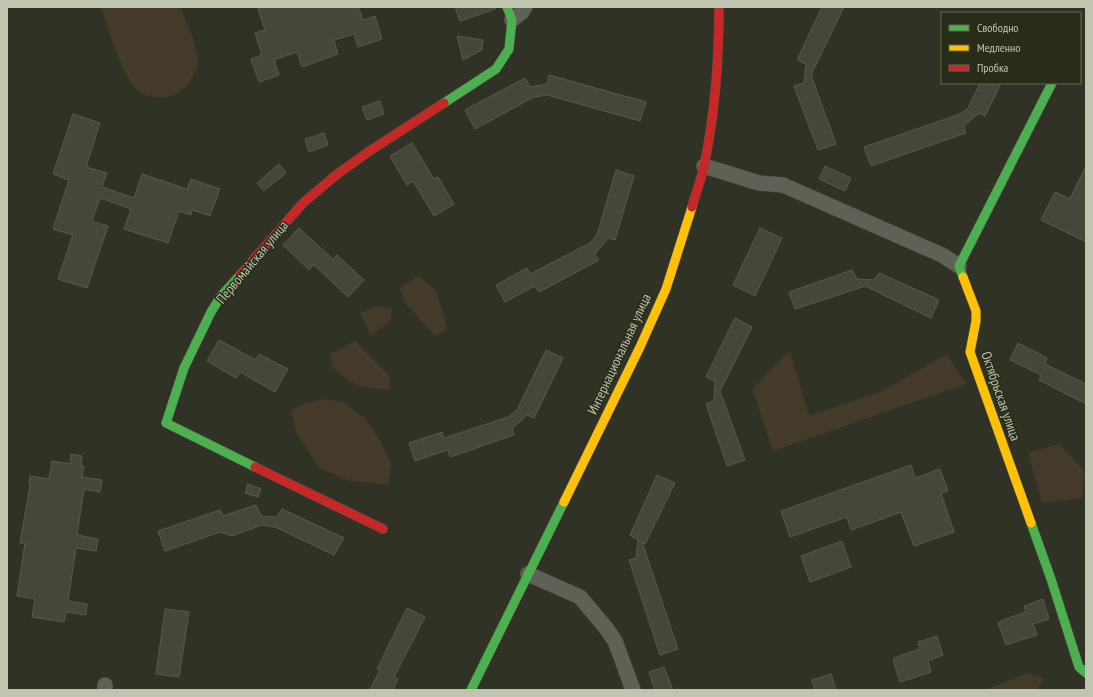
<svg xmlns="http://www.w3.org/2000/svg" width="1093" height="697" viewBox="0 0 1093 697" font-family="'PT Sans Narrow',sans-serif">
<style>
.green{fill:#433a2b}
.building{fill:#44473a;stroke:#575a4d}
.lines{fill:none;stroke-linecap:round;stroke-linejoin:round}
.street-casing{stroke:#4b4d44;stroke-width:16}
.fast-casing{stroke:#4b4d44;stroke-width:10}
.slow-casing{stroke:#4b4d44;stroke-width:10}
.jam-casing{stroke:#4b4d44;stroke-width:10}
.street{stroke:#5e6156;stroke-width:15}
.fast{stroke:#4caf50;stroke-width:9}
.slow{stroke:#ffc107;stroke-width:9}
.jam{stroke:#c62828;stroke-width:9}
.labels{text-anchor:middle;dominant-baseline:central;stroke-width:3;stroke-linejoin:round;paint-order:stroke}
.street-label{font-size:14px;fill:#bfc5ae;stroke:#282d19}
</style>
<rect width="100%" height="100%" fill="#303226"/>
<path class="green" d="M 101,7 L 180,7 C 187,25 199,46 197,66 C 197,68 195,71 194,74 C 191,79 188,85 183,89 C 171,100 147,101 136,88 C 119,70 110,31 101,7 Z
M 418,276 L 435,289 L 443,311 L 447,329 L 435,336 L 406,304 L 400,288 Z
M 376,306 L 392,308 L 391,320 L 371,336 L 360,314 Z
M 355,341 L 389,375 L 390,389 C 363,390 353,385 333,368 L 330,354 Z
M 790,351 L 809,416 L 880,392 L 947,354 L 966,384 L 773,451 L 752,389 Z
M 322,399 L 343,402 L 366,419 L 380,440 L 391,464 L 388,485 L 350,481 L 319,468 L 296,432 L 291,411 L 301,405 Z
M 1059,444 L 1085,471 L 1082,498 L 1042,503 L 1028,453 Z
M 1027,673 L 1044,678 L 1037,690 L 985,690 Z"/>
<path class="building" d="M 264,7 L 358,7 L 363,20 L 375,16 L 382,39 L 358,47 L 354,34 L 334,40 L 338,54 L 302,67 L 297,52 L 274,60 L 279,75 L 259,82 L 251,59 L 262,55 L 255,33 L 265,30 L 258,9 Z
M 455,7 L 495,7 L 495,9 L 460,21 Z
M 822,7 L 844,7 L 811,75 L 836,144 L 818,150 L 794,86 L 804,83 L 806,64 L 797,60 Z
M 457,36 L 483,40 L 482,50 L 463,60 Z
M 549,75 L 646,102 L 640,121 L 547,95 L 534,97 L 475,129 L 465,110 L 525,78 L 530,87 L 547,84 Z
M 980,83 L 1001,83 L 985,116 L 979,113 L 964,126 L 966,133 L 871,166 L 864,147 L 960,114 L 968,108 Z
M 380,101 L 384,114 L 367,120 L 362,107 Z
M 73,114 L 100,123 L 86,167 L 107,173 L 102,187 L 134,198 L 142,174 L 187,189 L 191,179 L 220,189 L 210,216 L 192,210 L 191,215 L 179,211 L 168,243 L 124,229 L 131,209 L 100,198 L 92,221 L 108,226 L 87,288 L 58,279 L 73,235 L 53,229 L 69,180 L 53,174 Z
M 324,133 L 328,145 L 309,152 L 305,139 Z
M 412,143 L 434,179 L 438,177 L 454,204 L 434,216 L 413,181 L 407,185 L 390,156 Z
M 279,164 L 286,173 L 264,191 L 257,183 Z
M 825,166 L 851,178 L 845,191 L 819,179 Z
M 1086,166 L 1086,242 L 1041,220 L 1055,192 L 1070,199 Z
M 616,170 L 634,176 L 615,240 L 608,238 L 595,254 L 599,260 L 539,292 L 535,286 L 505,302 L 496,285 L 527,268 L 530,274 L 590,243 L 597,235 Z
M 299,228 L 333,259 L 337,255 L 364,280 L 348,297 L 314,265 L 309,270 L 283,245 Z
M 760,228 L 782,238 L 755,296 L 733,285 Z
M 852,270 L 857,279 L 874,280 L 879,273 L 939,300 L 931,318 L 865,286 L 795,309 L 789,292 Z
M 735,318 L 752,327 L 720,391 L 745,460 L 727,466 L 706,404 L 714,401 L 715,381 L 706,377 Z
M 219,340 L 256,360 L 259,354 L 288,369 L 275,392 L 240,372 L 236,378 L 207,361 Z
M 1018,343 L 1047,358 L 1045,364 L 1086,384 L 1086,404 L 1039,380 L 1041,375 L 1010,360 Z
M 546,350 L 563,358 L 534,418 L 527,415 L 512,429 L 514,435 L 450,457 L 448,450 L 415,461 L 409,443 L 442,432 L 444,438 L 508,417 L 517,410 Z
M 71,454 L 82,456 L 81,466 L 84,466 L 82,477 L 102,480 L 100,492 L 84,489 L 77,535 L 98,539 L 96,551 L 76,548 L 68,601 L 87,604 L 86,615 L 66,612 L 64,622 L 32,617 L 35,599 L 17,596 L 25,543 L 20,543 L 30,486 L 29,485 L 30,476 L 49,479 L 52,461 L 70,464 Z
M 911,465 L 915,478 L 940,469 L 948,491 L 941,493 L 954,532 L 914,546 L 901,512 L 851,530 L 847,517 L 790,537 L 781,511 Z
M 657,475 L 675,483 L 645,544 L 642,542 L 678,649 L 660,655 L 629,560 L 636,558 L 638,540 L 630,535 Z
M 248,484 L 261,489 L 258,497 L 245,493 Z
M 256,505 L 261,516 L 277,517 L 282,509 L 344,538 L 334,555 L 275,527 L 262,525 L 232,536 L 220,532 L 165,551 L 158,531 L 220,510 L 223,516 Z
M 842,541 L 851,567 L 810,582 L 801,556 Z
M 1043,599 L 1049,619 L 1033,624 L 1037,635 L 1006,645 L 998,623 L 1000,622 L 1000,621 L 1026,612 L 1024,606 Z
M 407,608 L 425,617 L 394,677 L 398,679 L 393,690 L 370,690 L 380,670 L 377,669 Z
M 165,609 L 189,612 L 179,677 L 156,674 Z
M 937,636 L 943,655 L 928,661 L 931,672 L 900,682 L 893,660 L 894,659 L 894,658 L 920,649 L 918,642 Z
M 664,667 L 673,690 L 655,690 L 649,672 Z
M 831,674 L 836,690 L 815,690 L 812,680 Z"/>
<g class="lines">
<g class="street-casing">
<path id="street" d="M 512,20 L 522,12 L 525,7
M 704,166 L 759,183 L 783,185 L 942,255 L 959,266
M 528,574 L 580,597 L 606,628 L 615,641 L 633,690
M 105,690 L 105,685"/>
</g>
<g class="fast-casing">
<path id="fast" d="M 444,103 L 496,69 L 509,49 L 512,20 L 507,7
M 240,275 L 221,296 L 211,312 L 184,368 L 166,423 L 255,467
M 963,277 L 959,266 L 1052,83
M 1031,523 L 1051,579 L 1079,667 L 1086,673
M 471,690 L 564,502"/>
</g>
<g class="slow-casing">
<path id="slow" d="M 963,277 L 976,311 L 976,321 L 970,352 L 1031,523
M 564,502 L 640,347 L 666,289 L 692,207"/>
</g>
<g class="jam-casing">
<path id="jam" d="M 692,207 C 696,193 701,180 704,166 C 715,114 719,60 719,7
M 240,275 L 303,203 L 336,175 L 371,150 L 444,103
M 255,467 L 383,529"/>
</g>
<use href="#street" class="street"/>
<use href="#fast" class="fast"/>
<use href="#slow" class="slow"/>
<use href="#jam" class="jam"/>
</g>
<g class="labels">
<g class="street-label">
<text transform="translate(252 262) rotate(-50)">Первомайская улица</text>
<text transform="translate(619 354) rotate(-65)">Интернациональная улица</text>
<text transform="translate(1001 396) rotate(71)">Октябрьская улица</text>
</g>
</g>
<rect width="1093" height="697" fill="none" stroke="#bfc5ae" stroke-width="16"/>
<rect x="941" y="12" width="140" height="72" fill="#282d19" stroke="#646a55"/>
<rect x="949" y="25" width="20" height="6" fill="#4caf50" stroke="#646a55"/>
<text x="977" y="32" font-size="12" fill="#bfc5ae">Свободно</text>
<rect x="949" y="45" width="20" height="6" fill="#ffc107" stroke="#646a55"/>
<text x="977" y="52" font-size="12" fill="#bfc5ae">Медленно</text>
<rect x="949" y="65" width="20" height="6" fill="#c62828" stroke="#646a55"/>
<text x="977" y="72" font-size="12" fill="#bfc5ae">Пробка</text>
</svg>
